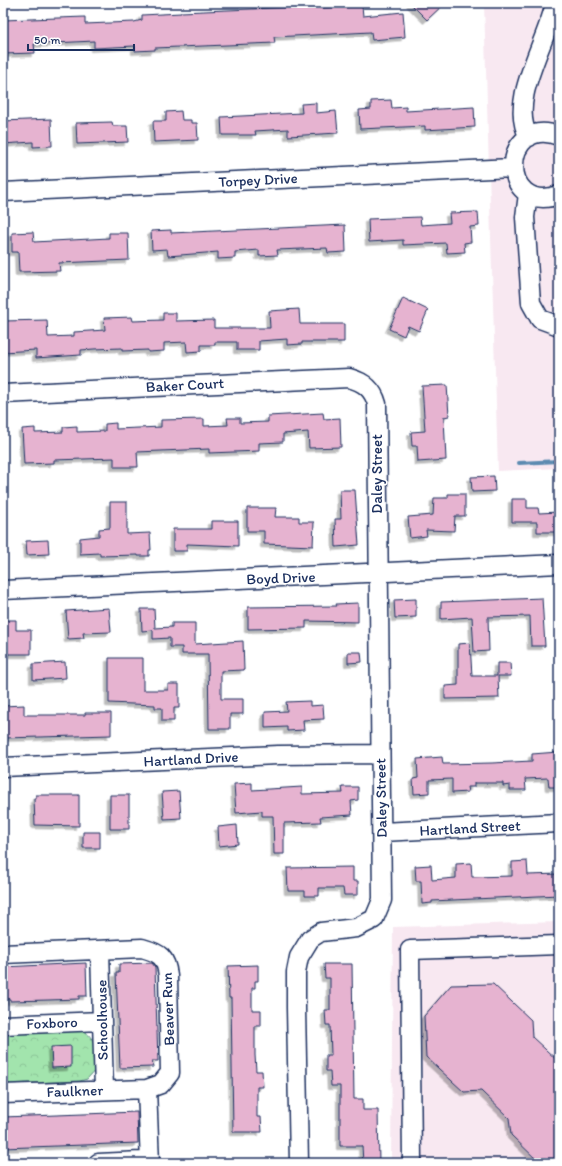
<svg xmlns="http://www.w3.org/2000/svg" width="562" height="1166" viewBox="0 0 562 1166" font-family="Itim,sans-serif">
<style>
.built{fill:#f8e8f1}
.park{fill:url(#park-crowns);stroke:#5e8a86}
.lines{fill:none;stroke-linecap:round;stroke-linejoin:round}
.stream{stroke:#5c8bb1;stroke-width:4}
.building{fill:#e6b3d0;stroke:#1b2f5e;filter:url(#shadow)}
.minor-casing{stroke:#1b2f5e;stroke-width:21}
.minor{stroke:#fff;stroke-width:18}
.labels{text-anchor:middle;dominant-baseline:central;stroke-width:3;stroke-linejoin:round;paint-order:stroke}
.street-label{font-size:15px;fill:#1b2f5e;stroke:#fff}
</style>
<defs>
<pattern id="park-crowns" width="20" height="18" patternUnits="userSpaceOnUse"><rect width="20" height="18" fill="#a2e4ad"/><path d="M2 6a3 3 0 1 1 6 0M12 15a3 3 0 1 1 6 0" fill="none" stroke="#8bc497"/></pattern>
<filter id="shadow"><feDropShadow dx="-3.5" dy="3.5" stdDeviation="0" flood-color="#0004"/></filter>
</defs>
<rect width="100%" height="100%" fill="#fff"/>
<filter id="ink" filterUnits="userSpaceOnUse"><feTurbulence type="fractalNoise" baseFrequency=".025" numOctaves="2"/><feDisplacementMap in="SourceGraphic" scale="8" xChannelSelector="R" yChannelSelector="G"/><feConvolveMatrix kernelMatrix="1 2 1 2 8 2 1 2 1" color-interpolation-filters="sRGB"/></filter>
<g filter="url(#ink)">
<path class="built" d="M 484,3 L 559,3 L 559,468 L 498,471 Z
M 559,922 L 559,1163 L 391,1163 L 393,927 Z"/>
<path class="park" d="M 84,1031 C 98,1041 96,1053 97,1068 L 87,1079 L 80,1081 L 3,1084 L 3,1033 Z"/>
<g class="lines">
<path class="stream" d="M 519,463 L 559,461"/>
</g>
<path class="building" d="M 410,3 L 445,3 L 427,20 Z
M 320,6 L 320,8 L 362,6 L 363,16 L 403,12 L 405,37 L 372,40 L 371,32 L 274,37 L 275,43 L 155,48 L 155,50 L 135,51 L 135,46 L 94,48 L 94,41 L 34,44 L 35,53 L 3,54 L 3,20 L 85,17 L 85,24 L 134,22 L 142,20 L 142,15 L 181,13 L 181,12 Z
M 391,100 L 392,108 L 406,107 L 406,111 L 474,107 L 475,127 L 425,130 L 425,126 L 360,129 L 359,110 L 371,109 L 371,101 Z
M 316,103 L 316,113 L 336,111 L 338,133 L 288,136 L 288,129 L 255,131 L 256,135 L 222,135 L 221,117 L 302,113 L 301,104 Z
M 181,111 L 182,120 L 191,120 L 191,123 L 197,123 L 198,140 L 154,142 L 153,121 L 166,121 L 166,112 Z
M 51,119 L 52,146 L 33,147 L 33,142 L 3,144 L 3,121 Z
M 112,122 L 113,126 L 127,126 L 128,142 L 77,144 L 76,123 Z
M 478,212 L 479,226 L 470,227 L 471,242 L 464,243 L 465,252 L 447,253 L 446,243 L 403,245 L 403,240 L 369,242 L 368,219 L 420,217 L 421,225 L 450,223 L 449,213 Z
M 345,225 L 346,252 L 328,253 L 327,248 L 277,250 L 278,255 L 259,256 L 259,250 L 235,252 L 235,258 L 218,259 L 218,252 L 168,256 L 167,249 L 152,250 L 151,231 L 171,230 L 171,233 Z
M 33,232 L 34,242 L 109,238 L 109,233 L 128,233 L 129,260 L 59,263 L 60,271 L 19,272 L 18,252 L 12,252 L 12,233 Z
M 403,298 L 428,310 L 419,331 L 408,326 L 404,336 L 389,329 Z
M 299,309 L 300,324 L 344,324 L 344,342 L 302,342 L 302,344 L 287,345 L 287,339 L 259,341 L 259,350 L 237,350 L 237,342 L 215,342 L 215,345 L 201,345 L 201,351 L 187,352 L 186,342 L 164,343 L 164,351 L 148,352 L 148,350 L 122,351 L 122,348 L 94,349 L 81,350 L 81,355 L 36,358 L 36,350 L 3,352 L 3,321 L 47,320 L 48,337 L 74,336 L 74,332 L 105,330 L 104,318 L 132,317 L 133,321 L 163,320 L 163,313 L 176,313 L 176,321 L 214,320 L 214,328 L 270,328 L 269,311 Z
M 447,385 L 449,416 L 444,417 L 446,460 L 418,462 L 417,446 L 412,446 L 411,432 L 425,431 L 422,386 Z
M 323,413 L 324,419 L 340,418 L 341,447 L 309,448 L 308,432 L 283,434 L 283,442 L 259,443 L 259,451 L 209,453 L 209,449 L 137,452 L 138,467 L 114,467 L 114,458 L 54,460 L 54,463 L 24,464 L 22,429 L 35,428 L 35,433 L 63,432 L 63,427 L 77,426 L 77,432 L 105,431 L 105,424 L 116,423 L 116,429 L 161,427 L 161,420 L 204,419 L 204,426 L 228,425 L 227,418 L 240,418 L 240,423 L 268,422 L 268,416 Z
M 494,476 L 495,491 L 472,492 L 471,477 Z
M 340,490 L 355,490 L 359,545 L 336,547 L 335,519 L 341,519 Z
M 448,494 L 465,494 L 465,516 L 455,516 L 454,531 L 426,530 L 427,536 L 410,538 L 408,517 L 433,515 L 434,498 L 448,498 Z
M 512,499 L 527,499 L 527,508 L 538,508 L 539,513 L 558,512 L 558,532 L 537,532 L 537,522 L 512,522 Z
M 110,502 L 127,502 L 127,534 L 150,533 L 151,550 L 149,550 L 149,556 L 138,556 L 138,555 L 100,556 L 100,553 L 80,554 L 80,538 L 99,536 L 99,529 L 110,528 Z
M 247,508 L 276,508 L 275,517 L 299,517 L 299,522 L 314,522 L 313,546 L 264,544 L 264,531 L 247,531 Z
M 211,521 L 238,521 L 238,546 L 187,544 L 187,551 L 173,551 L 173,529 L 211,529 Z
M 48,540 L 49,554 L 27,555 L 26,541 Z
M 542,598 L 545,646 L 531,646 L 530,616 L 488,617 L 489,651 L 474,652 L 472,617 L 441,619 L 441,602 Z
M 416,599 L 416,617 L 395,618 L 394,600 Z
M 358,603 L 358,622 L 306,621 L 306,628 L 248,629 L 248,607 L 337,606 L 336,604 Z
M 109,608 L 111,632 L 83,633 L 84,638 L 68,639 L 66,611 Z
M 141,609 L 154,609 L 155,628 L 172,627 L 172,623 L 195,623 L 195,644 L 243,641 L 244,670 L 221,671 L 221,699 L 243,699 L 243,714 L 230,714 L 230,729 L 209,729 L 208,654 L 182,654 L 182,647 L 170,647 L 170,638 L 153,639 L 153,630 L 142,631 Z
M 3,620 L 16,620 L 16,630 L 31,630 L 31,654 L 3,654 Z
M 470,643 L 472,676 L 497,676 L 497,663 L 510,663 L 511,676 L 498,676 L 499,698 L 445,699 L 445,686 L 458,685 L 458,644 Z
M 348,652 L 361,652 L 362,662 L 348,663 Z
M 109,658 L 143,658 L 143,690 L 168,690 L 168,684 L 179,684 L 179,708 L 174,708 L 174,721 L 162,721 L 162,708 L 155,708 L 155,705 L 109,703 Z
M 65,662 L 66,678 L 33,680 L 33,664 Z
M 310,701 L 310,706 L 323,705 L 324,719 L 303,720 L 304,730 L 287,731 L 287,727 L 265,728 L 265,712 L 287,711 L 286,702 Z
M 24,705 L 24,715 L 85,715 L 85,713 L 111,713 L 111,735 L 5,738 L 5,727 L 3,727 L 3,706 Z
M 558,752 L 559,787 L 549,787 L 548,778 L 525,779 L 526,790 L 510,790 L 510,785 L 503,786 L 503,783 L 474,783 L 474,787 L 467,787 L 468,792 L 452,793 L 452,779 L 429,780 L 429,793 L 414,794 L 413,779 L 418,778 L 417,759 L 442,757 L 443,764 L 492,763 L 532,761 L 532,754 Z
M 252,783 L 252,790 L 302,787 L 302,794 L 343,793 L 342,787 L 358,787 L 358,800 L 351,801 L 352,815 L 320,817 L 321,822 L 284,823 L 284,854 L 274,854 L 273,816 L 262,816 L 262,811 L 236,813 L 234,784 Z
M 179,791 L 181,818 L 164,819 L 162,792 Z
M 36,795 L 79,795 L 79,826 L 35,825 L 34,799 L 36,799 Z
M 110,795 L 129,795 L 129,829 L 110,829 Z
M 237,825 L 238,844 L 219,846 L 218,827 Z
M 83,832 L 100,832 L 100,848 L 83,848 Z
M 527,861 L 528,875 L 559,874 L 559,895 L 432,901 L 432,903 L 422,904 L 421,881 L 416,881 L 415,866 L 431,865 L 432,880 L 456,878 L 456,864 L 471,863 L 472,877 L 512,876 L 512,862 Z
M 353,867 L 353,881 L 358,881 L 358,895 L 344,895 L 343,888 L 319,888 L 319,896 L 305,896 L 305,891 L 288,891 L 287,868 Z
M 86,963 L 87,996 L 79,996 L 79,999 L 49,1000 L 10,1001 L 10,999 L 3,999 L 3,967 Z
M 152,963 L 155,967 L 158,1061 L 152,1061 L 153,1067 L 120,1068 L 116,973 L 119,973 L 119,964 Z
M 324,964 L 352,964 L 354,1099 L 363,1099 L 363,1110 L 378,1110 L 379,1163 L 363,1163 L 362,1146 L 340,1146 L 340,1086 L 331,1086 L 330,1071 L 326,1071 L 326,1055 L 331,1055 L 330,1025 L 326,1025 L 325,1010 L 330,1010 L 330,978 L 325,978 Z
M 258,965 L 258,981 L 255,981 L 255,988 L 252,988 L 252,1010 L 261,1010 L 261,1026 L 255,1026 L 255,1055 L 256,1071 L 262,1071 L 263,1087 L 257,1087 L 257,1117 L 261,1117 L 262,1132 L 233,1132 L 231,998 L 229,998 L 228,966 Z
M 493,984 L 531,1020 L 532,1037 L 559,1062 L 559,1163 L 540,1163 L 511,1135 L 509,1118 L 481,1091 L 464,1092 L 426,1057 L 424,1016 L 451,985 Z
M 71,1046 L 71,1067 L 52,1068 L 51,1047 Z
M 137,1112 L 138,1143 L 3,1148 L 3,1117 Z"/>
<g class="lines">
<g class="minor-casing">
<path id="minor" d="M 559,136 C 500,114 498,216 559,195
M 529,137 C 507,101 548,41 555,3
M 3,192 L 512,168
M 528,194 L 525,217 L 531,303 L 540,319 L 559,326
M 3,394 L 349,378 C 364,382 373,389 377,404 L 382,900 L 374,919 L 356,928 L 321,932 L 310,939 L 299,957 L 296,972 L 296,1008 L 299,1163
M 3,590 L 559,564
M 3,767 L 278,755 L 380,754
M 382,832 L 559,823
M 100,950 L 104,1090
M 3,954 L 142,948 C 160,953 166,957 168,976 L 170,1073 L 161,1084 L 147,1089 L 3,1094
M 3,1025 L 102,1021
M 147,1089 L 150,1163
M 98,1163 L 141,1161 L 150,1163
M 412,1163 L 410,950 L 559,945"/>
</g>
<use href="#minor" class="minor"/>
</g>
</g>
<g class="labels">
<g class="street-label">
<text transform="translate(258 180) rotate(-3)">Torpey Drive</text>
<text transform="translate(185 385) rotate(-3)">Baker Court</text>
<text transform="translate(377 474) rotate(-90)">Daley Street</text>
<text transform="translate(281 578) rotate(-2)">Boyd Drive</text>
<text transform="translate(191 759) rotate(-3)">Hartland Drive</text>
<text transform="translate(381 798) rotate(-91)">Daley Street</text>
<text transform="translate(470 828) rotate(-3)">Hartland Street</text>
<text transform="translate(168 1009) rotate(-92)">Beaver Run</text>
<text transform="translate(102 1020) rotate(-91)">Schoolhouse</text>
<text transform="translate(52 1023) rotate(-2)">Foxboro</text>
<text transform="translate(75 1091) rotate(-2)">Faulkner</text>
</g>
</g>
<rect width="562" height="1166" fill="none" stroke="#fff" stroke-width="16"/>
<rect x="8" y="8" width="546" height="1150" fill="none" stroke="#1b2f5e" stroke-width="1.5" filter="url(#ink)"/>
<path d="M28 44v6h106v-6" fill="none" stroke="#1b2f5e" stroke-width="2"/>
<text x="34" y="44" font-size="12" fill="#1b2f5e" stroke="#ffffff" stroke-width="3" paint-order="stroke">50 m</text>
</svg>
